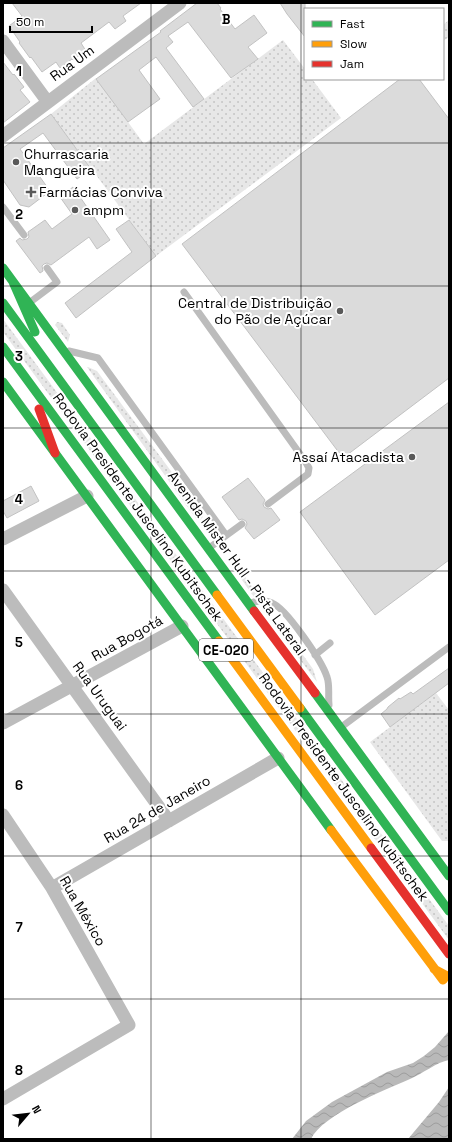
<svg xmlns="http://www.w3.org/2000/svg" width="452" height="1142" viewBox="0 0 452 1142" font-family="'Space Grotesk',sans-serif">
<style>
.grass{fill:url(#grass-dots)}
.water{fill:url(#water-waves)}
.building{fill:#dbdbdb;stroke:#c2c2c2}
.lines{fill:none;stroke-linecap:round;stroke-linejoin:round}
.lane{stroke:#bcbcbc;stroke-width:7}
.street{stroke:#bcbcbc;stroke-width:13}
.fast{stroke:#30b455;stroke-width:9}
.slow{stroke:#ff9f0a;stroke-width:9}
.jam{stroke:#e5322d;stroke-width:9}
.grid{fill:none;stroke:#000;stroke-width:1;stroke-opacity:0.55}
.poi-dot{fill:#595959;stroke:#fff;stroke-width:1.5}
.labels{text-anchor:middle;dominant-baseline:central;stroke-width:4;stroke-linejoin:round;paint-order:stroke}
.shield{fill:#fff;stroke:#4c4c4c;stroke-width:1}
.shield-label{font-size:13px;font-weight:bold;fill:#000}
.street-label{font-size:14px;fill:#000;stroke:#fff}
.poi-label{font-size:14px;fill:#000;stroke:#fff;text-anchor:start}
.grid-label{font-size:13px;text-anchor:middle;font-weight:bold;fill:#000;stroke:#fff;stroke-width:4;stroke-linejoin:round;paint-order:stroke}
</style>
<defs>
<pattern id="grass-dots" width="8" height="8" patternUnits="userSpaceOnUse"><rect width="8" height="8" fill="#e7e7e7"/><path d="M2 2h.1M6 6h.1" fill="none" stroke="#c4c4c4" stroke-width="1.8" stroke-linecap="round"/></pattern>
<pattern id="water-waves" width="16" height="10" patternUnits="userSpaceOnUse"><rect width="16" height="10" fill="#b9b9b9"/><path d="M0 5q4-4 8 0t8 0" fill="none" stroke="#9d9d9d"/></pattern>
</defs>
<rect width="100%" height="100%" fill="#fff"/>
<path class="grass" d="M 449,20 L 449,37 L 443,41 L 443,25 Z
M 283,40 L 305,69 L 305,79 L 312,79 L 341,118 L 156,256 L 51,114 L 96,78 L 144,144 Z
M 3,319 L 449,926 L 449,940 L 3,332 Z
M 57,322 L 62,323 L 70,335 L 68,342 L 55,325 Z
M 87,367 L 88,367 L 97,371 L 202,513 L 203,517 L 200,520 L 197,520 Z
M 236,563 L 260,598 L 256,600 L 235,570 Z
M 282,626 L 313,669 L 317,682 L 280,633 Z
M 436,693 L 449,710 L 449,841 L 442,841 L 370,742 Z"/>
<path class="water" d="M 449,1031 L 449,1060 C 437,1062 422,1074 410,1079 C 385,1090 323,1114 311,1139 L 292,1139 L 306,1121 L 332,1102 L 387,1072 L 413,1063 L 424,1056 L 435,1047 Z
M 449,1087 L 449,1139 L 408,1139 L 439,1102 Z"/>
<path class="building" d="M 12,3 L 141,3 L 123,16 L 126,21 L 115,29 L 109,22 L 81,43 L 86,51 L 73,60 L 72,59 L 60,68 L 56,62 L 42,72 L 31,57 L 30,58 L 22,47 L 19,43 L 20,42 L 9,26 L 22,16 Z
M 197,3 L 217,3 L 221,8 L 220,9 L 235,29 L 254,15 L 267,33 L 248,47 L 258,59 L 231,78 L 188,22 L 168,36 L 173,42 L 166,48 L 204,99 L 193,107 L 156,57 L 139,70 L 160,99 L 128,122 L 96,79 L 161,32 L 160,31 Z
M 280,3 L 305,3 L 305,37 L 287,14 Z
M 3,62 L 13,75 L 14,74 L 24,87 L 20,90 L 30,102 L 3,123 Z
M 400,79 L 419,79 L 449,119 L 449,378 L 343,458 L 182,244 Z
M 51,114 L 91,169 L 77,179 L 43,133 L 20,149 L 50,191 L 29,207 L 20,205 L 3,180 L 3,148 Z
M 73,187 L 110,240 L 97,249 L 89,237 L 51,265 L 47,263 L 44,264 L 42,266 L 43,271 L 40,273 L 16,241 L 20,238 L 22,240 L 27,239 L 29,237 L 28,232 L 45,220 L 52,229 L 72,214 L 60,197 Z
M 129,220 L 156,256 L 76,318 L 65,303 L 132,252 L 116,229 Z
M 449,402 L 449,560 L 375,615 L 300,512 Z
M 248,478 L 265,500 L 263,504 L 264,507 L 268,509 L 271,508 L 280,520 L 254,539 L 245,528 L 247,524 L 246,521 L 242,519 L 239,520 L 222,497 Z
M 31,486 L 39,501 L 7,518 L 3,511 L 3,501 Z
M 449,668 L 449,683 L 390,727 L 381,714 L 387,709 L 388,707 L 399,698 L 400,699 L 411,692 L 413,694 Z"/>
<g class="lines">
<path class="lane" d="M 3,207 L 24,235
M 184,292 L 305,461 L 309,468 L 308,474 L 268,504
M 29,303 L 57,282 L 47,268
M 69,351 L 98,358 L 226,535
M 209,548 L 242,524
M 250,603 C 258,601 264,599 272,603 C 286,608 322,661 327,677 C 330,685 328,696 329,705
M 315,655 L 330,643
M 340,728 L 449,647"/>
<path class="street" d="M 3,41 L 47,101
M 3,136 L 180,3
M 3,539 L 87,496
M 3,590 L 169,821
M 3,723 L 182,626
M 3,815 L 52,888 L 129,1025 L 3,1099
M 52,888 L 278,758"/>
<path class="fast" d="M 3,268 L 254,611
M 13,282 L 35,332
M 3,303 L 217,595
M 3,347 L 219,641
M 3,382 L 331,830
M 315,693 L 449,876
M 300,708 L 449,911"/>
<path class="slow" d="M 217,595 L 300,708
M 219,641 L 371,848
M 331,830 L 443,980
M 434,969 L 449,977"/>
<path class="jam" d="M 39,409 L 55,453
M 254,611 L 315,693
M 371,848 L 449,954"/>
</g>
<path class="grid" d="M 151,3 L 151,1139M 301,3 L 301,1139M 3,143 L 449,143M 3,286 L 449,286M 3,428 L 449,428M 3,571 L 449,571M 3,714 L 449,714M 3,856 L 449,856M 3,999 L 449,999"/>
<g class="poi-dot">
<circle cx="16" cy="162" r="4"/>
<path d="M29 186h4v4h4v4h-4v4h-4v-4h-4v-4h4z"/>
<circle cx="75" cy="210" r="4"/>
<circle cx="340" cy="311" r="4"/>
<circle cx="412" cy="457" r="4"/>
</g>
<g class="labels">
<rect class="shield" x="199" y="639" width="54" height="22" rx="3"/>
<g class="shield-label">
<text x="226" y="650">CE-020</text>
</g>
<g class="street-label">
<text transform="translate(72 63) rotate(-36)">Rua Um</text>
<text transform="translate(138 507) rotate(54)">Rodovia Presidente Juscelino Kubitschek</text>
<text transform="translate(237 563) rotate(54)">Avenida Mister Hull - Pista Lateral</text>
<text transform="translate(127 638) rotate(-29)">Rua Bogotá</text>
<text transform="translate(100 696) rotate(54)">Rua Uruguai</text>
<text transform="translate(344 787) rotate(54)">Rodovia Presidente Juscelino Kubitschek</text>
<text transform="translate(157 809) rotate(-30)">Rua 24 de Janeiro</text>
<text transform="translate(83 911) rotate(60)">Rua México</text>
</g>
<g class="poi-label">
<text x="24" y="154">Churrascaria<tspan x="24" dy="16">Mangueira</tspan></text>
<text x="39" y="192">Farmácias Conviva</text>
<text x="83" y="210">ampm</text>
<text x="332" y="303" text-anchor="end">Central de Distribuição<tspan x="332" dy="16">do Pão de Açúcar</tspan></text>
<text x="404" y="457" text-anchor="end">Assaí Atacadista</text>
</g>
</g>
<g class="grid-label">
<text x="226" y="24">B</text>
<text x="19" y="76">1</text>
<text x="19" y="219">2</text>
<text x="19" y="361">3</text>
<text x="19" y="504">4</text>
<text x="19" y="647">5</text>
<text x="19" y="790">6</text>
<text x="19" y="932">7</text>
<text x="19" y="1075">8</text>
</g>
<rect width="452" height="1142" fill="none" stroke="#000000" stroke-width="8"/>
<rect x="304" y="8" width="140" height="72" fill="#ffffff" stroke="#999999"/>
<rect x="312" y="21" width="20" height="6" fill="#30b455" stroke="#999999"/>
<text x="340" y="28" font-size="12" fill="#000000">Fast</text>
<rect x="312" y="41" width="20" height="6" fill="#ff9f0a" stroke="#999999"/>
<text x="340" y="48" font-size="12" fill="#000000">Slow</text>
<rect x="312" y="61" width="20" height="6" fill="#e5322d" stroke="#999999"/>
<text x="340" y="68" font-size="12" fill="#000000">Jam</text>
<g transform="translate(28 1114) rotate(62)" stroke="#ffffff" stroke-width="3" paint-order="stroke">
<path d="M0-3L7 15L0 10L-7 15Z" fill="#000000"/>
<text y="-6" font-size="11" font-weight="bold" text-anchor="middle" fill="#000000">N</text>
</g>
<path d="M10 26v6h82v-6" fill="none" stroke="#000000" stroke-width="2"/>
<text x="16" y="26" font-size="12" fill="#000000" stroke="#ffffff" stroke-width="3" paint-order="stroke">50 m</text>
</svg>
